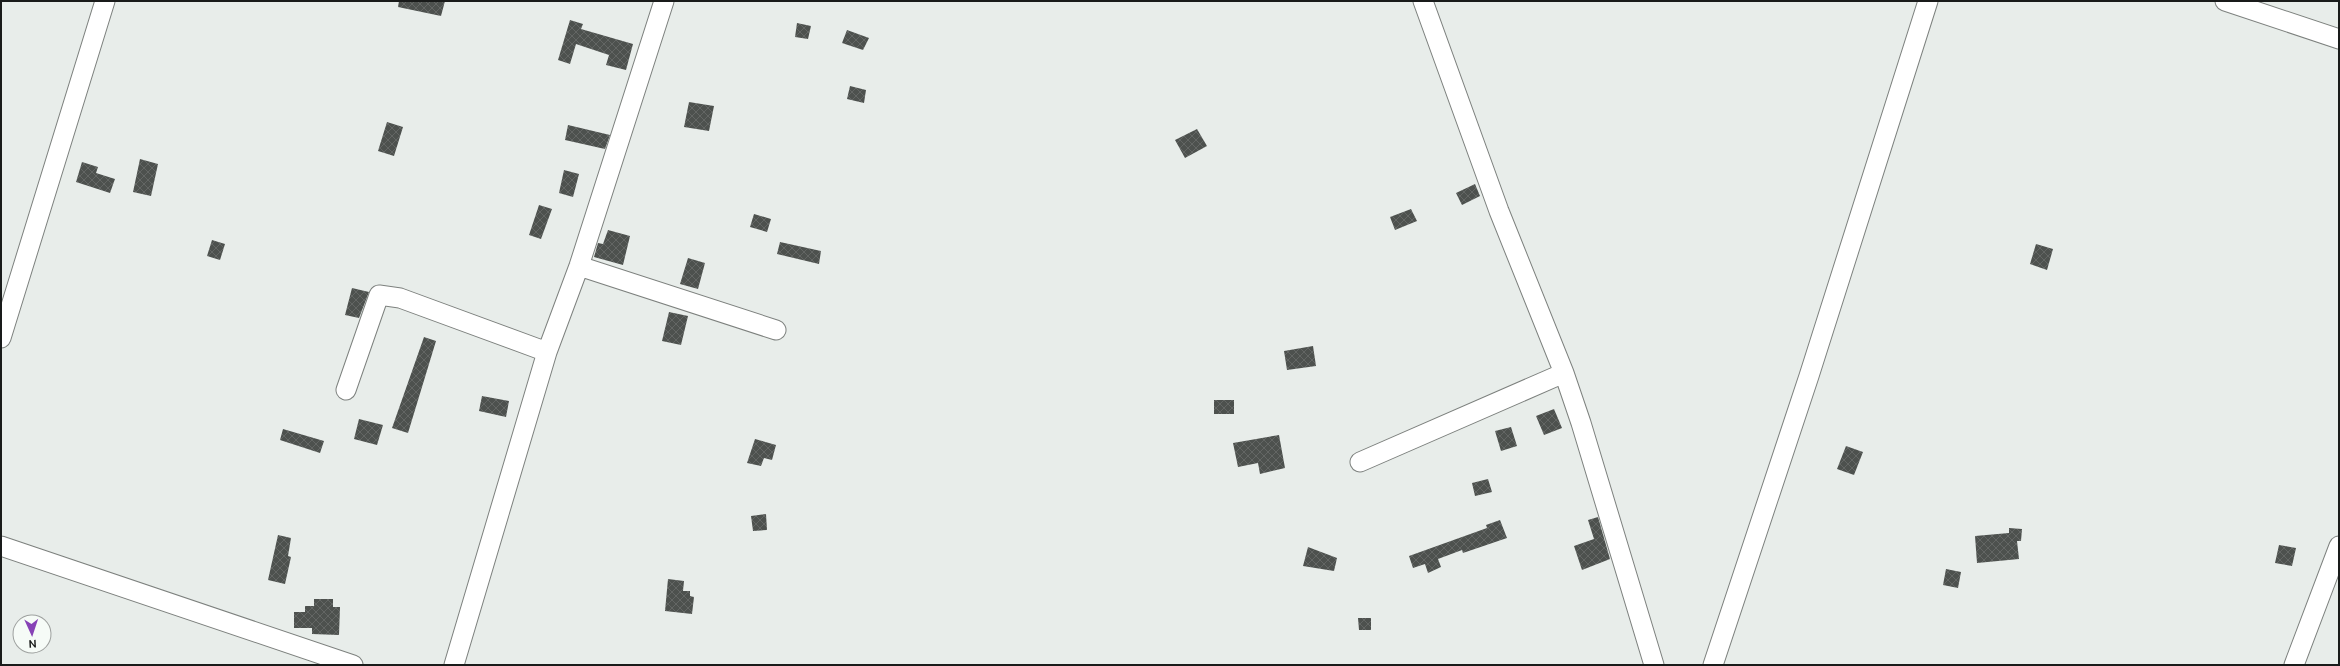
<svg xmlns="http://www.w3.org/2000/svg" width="2340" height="666" viewBox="0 0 2340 666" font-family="Ubuntu,sans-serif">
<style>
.building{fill:url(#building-cross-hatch)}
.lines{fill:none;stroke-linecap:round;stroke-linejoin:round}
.minor-casing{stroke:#7d817e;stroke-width:21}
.minor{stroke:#fff;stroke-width:19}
</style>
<defs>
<pattern id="building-cross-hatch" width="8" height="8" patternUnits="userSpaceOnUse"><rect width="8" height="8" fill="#4d514e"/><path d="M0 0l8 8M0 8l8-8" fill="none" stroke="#636664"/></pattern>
</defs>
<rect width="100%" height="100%" fill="#e8edea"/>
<path class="building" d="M 399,1 L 445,1 L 441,16 L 398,7 Z
M 570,20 L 583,24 L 581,29 L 633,44 L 626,70 L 606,65 L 609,55 L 576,44 L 570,64 L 558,60 Z
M 797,23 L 811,26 L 808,39 L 795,37 Z
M 847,30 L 869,38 L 863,50 L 842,43 Z
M 850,86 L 866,90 L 864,103 L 847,99 Z
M 689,102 L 714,106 L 709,131 L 684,127 Z
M 387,122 L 403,127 L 394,156 L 378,151 Z
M 568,125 L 610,135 L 605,149 L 565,140 Z
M 1197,129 L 1207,146 L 1185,158 L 1175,140 Z
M 140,159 L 158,164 L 151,196 L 133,192 Z
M 82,162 L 98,167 L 96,173 L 115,179 L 110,193 L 76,182 Z
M 564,170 L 579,174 L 573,197 L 559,193 Z
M 1475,184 L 1480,196 L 1462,205 L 1456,193 Z
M 539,205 L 552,209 L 541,239 L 529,235 Z
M 1411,209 L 1417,221 L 1395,230 L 1390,217 Z
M 754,214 L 771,219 L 767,232 L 750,227 Z
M 608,230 L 630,236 L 623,265 L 594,257 L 598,243 L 603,244 Z
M 212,240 L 225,244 L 220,260 L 207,256 Z
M 780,242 L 821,251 L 819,264 L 777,254 Z
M 2036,244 L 2053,249 L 2047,270 L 2030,264 Z
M 688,258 L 705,263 L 698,289 L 680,284 Z
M 352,288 L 369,292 L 359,318 L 345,315 Z
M 669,312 L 688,316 L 681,345 L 662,341 Z
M 424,337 L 436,341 L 408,433 L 392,428 Z
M 1313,346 L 1316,366 L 1287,370 L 1284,351 Z
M 482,396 L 509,401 L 506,417 L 479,411 Z
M 1214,400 L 1234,400 L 1234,414 L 1214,414 Z
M 1554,409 L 1562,428 L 1544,435 L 1536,416 Z
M 359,419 L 383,425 L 377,445 L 354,439 Z
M 1511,427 L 1517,446 L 1501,451 L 1495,431 Z
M 283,429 L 324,441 L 320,453 L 280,440 Z
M 1279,435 L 1285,468 L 1260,474 L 1258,463 L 1238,467 L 1233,443 Z
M 755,439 L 776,445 L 772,460 L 764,458 L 761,466 L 747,463 Z
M 1846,446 L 1863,452 L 1854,475 L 1837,469 Z
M 1488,479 L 1492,492 L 1475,496 L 1472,483 Z
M 766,514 L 767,530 L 753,531 L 751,516 Z
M 1598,517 L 1610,559 L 1582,570 L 1574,546 L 1594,539 L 1588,520 Z
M 1500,520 L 1507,538 L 1463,553 L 1462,550 L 1438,559 L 1441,567 L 1428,573 L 1425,564 L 1413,568 L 1409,556 L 1487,528 L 1486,525 Z
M 2009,528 L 2022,529 L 2021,541 L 2017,541 L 2019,559 L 1977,563 L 1975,536 L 2009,533 Z
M 278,535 L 291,538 L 288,556 L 291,557 L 285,584 L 268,580 Z
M 2279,545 L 2296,548 L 2292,566 L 2275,563 Z
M 1308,547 L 1337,558 L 1334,571 L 1303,566 Z
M 1946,569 L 1961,572 L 1958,588 L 1943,585 Z
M 668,579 L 684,581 L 683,591 L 690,591 L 690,596 L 694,597 L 692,614 L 665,611 Z
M 314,599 L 333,599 L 333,607 L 340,607 L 339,635 L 312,634 L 312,628 L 294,628 L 294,612 L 305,612 L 305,606 L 314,606 Z
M 1358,618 L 1371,618 L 1371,630 L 1359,630 Z"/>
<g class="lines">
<g class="minor-casing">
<path id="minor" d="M 1423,1 L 1499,211 L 1564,373 L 1581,423 L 1654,665
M 2225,1 L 2339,39
M 579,266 L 776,330
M 1,338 L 105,1
M 346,390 L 379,295 L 400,298 L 547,352
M 1360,462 L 1564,373
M 1,546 L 353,665
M 454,665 L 547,352 L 579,266 L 664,1
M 1713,665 L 1809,376 L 1928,1
M 2294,665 L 2339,546"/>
</g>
<use href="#minor" class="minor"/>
</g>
<rect width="2340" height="666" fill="none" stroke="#191b1a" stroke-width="4"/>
<g transform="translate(32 634) rotate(177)"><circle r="19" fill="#f6fbf7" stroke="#9ea19f"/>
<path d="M0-3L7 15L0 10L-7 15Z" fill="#8742b6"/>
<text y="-6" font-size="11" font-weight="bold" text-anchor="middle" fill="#191b1a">N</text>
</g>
</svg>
